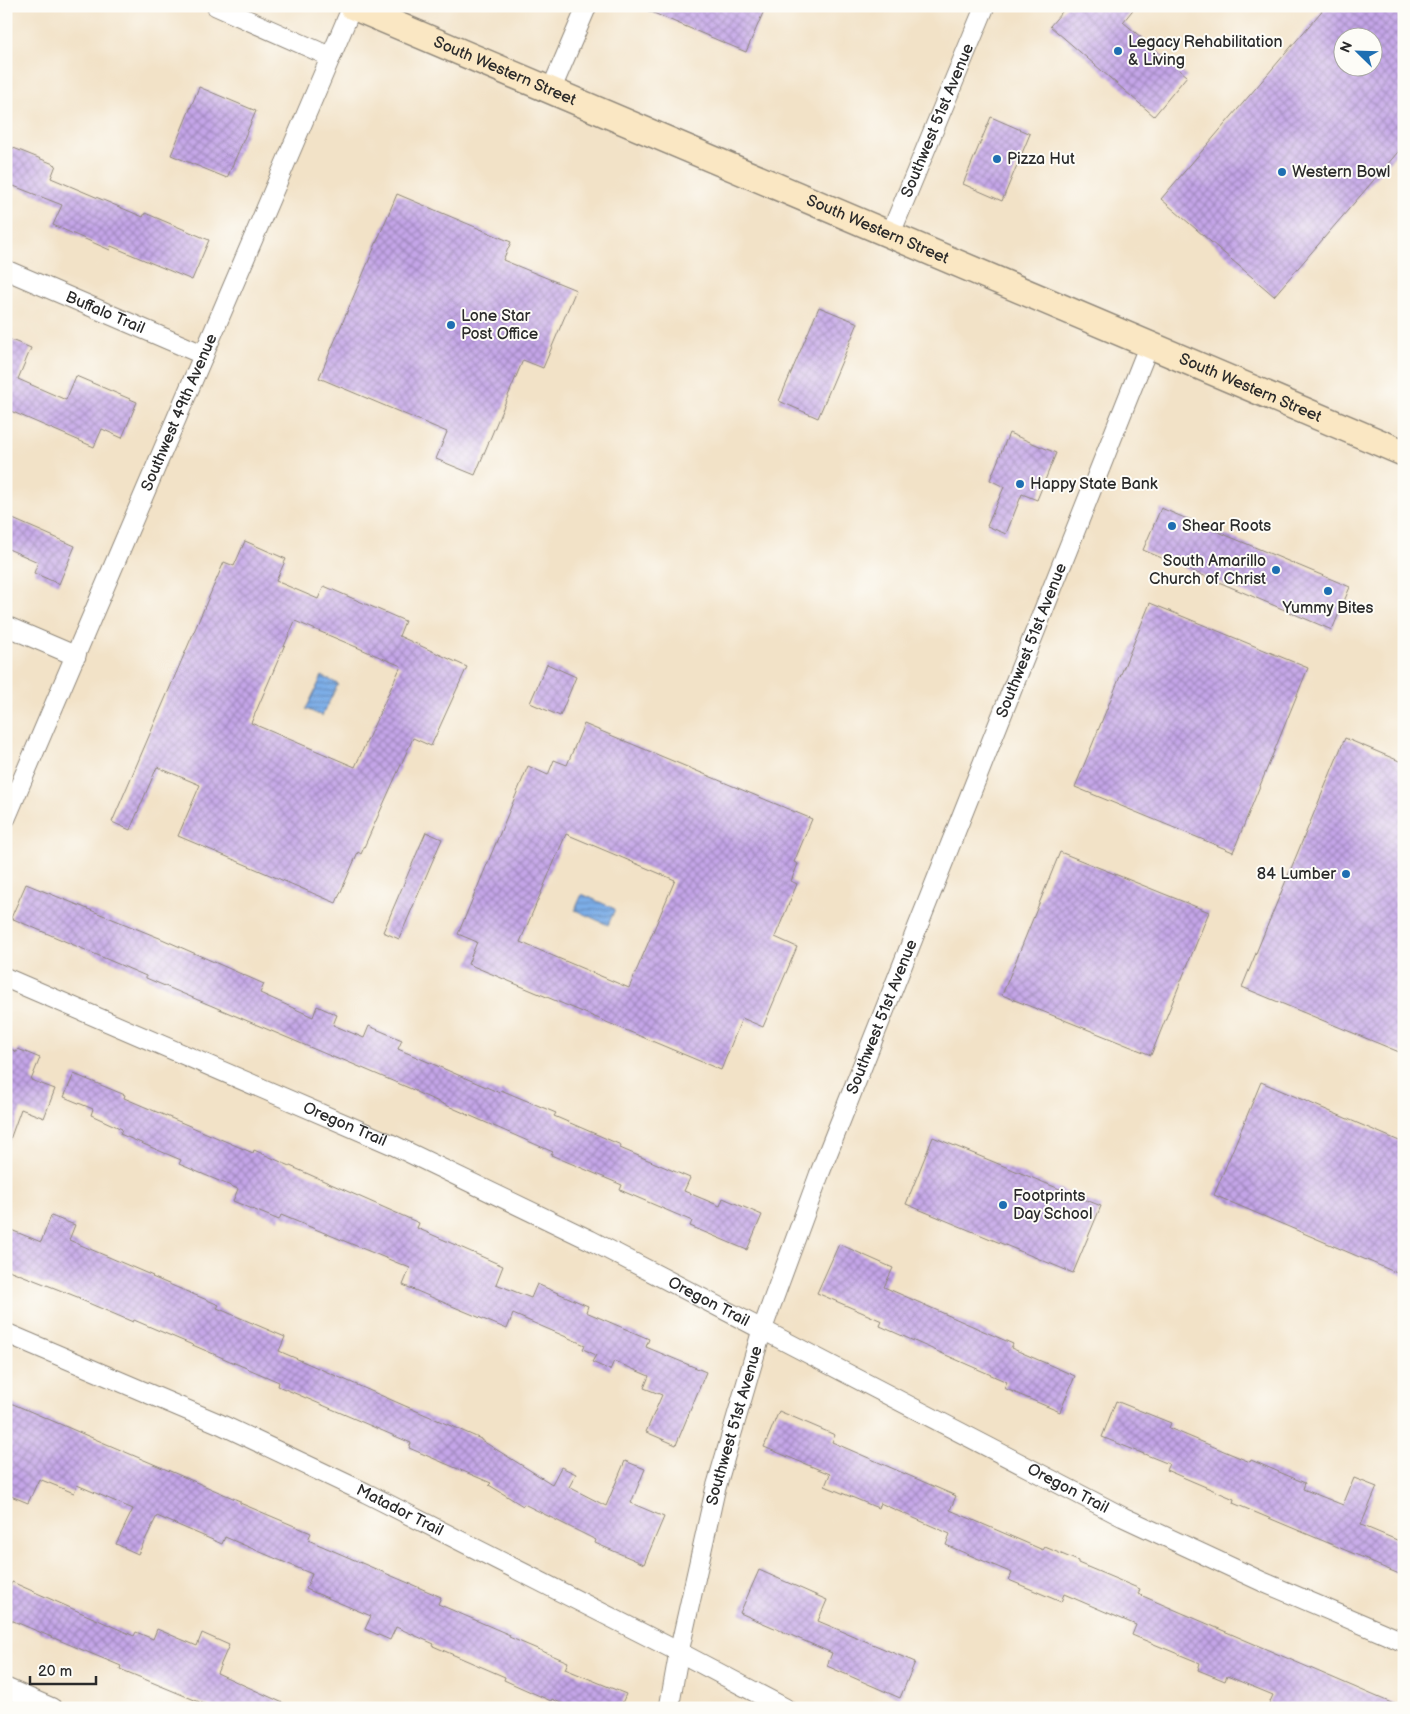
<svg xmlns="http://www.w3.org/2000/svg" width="1410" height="1714" viewBox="0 0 1410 1714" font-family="'Balsamiq Sans',sans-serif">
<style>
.water{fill:url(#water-rules);stroke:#546c89}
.building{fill:url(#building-cross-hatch);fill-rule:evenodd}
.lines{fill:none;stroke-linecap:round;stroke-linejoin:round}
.minor-casing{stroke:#8e8679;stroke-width:21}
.secondary-casing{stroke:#8e8679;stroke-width:29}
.minor{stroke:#fff;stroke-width:19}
.secondary{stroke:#fae7c3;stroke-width:26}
.poi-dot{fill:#1f6fb2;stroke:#fdfcf7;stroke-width:2}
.labels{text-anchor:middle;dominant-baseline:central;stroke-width:4;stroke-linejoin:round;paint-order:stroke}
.poi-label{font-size:16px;fill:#2b2b2b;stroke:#fdfcf7;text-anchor:start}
.street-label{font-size:16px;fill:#2b2b2b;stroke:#fdfcf7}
</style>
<defs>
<pattern id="water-rules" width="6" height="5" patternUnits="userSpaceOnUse" patternTransform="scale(1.25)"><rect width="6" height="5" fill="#7cade7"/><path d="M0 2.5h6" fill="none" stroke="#668dbb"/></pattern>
<pattern id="building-cross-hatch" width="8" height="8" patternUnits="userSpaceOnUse" patternTransform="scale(1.25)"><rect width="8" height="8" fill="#c4a5e8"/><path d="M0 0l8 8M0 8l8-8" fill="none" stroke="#9f87bc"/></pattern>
</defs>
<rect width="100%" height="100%" fill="#fdfcf7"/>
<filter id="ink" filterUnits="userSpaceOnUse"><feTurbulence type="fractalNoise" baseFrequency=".02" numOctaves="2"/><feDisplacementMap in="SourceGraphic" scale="10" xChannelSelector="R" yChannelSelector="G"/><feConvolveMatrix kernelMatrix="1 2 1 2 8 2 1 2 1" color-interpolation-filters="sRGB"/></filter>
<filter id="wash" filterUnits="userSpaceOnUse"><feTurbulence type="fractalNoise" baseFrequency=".0096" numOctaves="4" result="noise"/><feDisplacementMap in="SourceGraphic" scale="20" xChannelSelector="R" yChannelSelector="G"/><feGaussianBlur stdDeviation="1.12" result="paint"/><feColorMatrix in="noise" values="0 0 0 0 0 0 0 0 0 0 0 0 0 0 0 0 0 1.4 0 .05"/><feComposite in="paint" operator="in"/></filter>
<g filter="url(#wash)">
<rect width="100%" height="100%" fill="#f2e2c7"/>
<path class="water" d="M 322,676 L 338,684 L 322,716 L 306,709 Z
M 582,894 L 615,909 L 608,925 L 575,910 Z"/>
<g id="blocks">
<path class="building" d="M 637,6 L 766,6 L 746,52 Z
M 1067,6 L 1136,6 L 1123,22 L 1187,76 L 1154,116 L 1050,26 Z
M 1326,6 L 1404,6 L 1404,145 L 1274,296 L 1161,199 ZM 1342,38 L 1372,38 L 1372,68 L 1342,68 Z
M 199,87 L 256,111 L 227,178 L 171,155 Z
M 991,117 L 1030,134 L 1002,201 L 963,184 Z
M 6,145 L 56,165 L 51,178 L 143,217 L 145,213 L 209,240 L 192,280 L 111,246 L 110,250 L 53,225 L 62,205 L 6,183 Z
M 397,194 L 511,242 L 503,260 L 576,290 L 543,368 L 523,360 L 475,475 L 436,459 L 447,432 L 319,378 Z
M 819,307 L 858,323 L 818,418 L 779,401 Z
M 6,338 L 31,348 L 18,379 L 66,400 L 76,376 L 137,402 L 122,438 L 102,429 L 94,447 L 6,409 Z
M 1009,433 L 1056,453 L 1037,500 L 1022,494 L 1006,534 L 987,526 L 1004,487 L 990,480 Z
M 1161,508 L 1350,587 L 1332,630 L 1143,550 Z
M 6,516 L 75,546 L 59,584 L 34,573 L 38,562 L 6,548 Z
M 245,541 L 286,559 L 276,581 L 318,599 L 324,586 L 405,621 L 399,636 L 467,667 L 431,746 L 413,738 L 361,854 L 358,852 L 336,903 L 178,836 L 200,785 L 157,767 L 130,830 L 112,822 L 224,562 L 234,566 ZM 295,621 L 401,666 L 355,767 L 251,723 Z
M 1150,603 L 1308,668 L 1233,852 L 1075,787 Z
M 547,664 L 576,677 L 560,716 L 530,703 Z
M 584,724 L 812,819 L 794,862 L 798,864 L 791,881 L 797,884 L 775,937 L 797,947 L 763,1027 L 742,1018 L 721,1070 L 468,964 L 477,942 L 458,934 L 528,766 L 548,775 L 554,760 L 567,765 ZM 566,834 L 675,880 L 629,988 L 520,942 Z
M 1345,738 L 1404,763 L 1404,1054 L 1242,987 Z
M 426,832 L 442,839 L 399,939 L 383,932 Z
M 1060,852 L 1209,912 L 1151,1055 L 1002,995 Z
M 26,884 L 162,939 L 264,984 L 260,993 L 313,1017 L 317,1006 L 337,1015 L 333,1025 L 364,1038 L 369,1026 L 402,1040 L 398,1049 L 500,1093 L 501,1090 L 556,1113 L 554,1116 L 621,1145 L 620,1148 L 690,1178 L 684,1191 L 720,1206 L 723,1198 L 762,1215 L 747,1250 L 690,1226 L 692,1221 L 620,1190 L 622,1185 L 551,1155 L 553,1152 L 416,1092 L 416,1091 L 341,1059 L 340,1060 L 146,978 L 146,976 L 11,918 Z
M 6,1047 L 17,1052 L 18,1049 L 40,1058 L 31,1080 L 55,1089 L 44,1118 L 21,1109 L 8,1145 L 6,1145 Z
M 74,1074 L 125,1095 L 124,1098 L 253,1153 L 254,1150 L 419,1223 L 417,1228 L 503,1266 L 496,1284 L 531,1298 L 537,1284 L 588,1306 L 586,1312 L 649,1339 L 646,1347 L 706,1372 L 676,1445 L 646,1432 L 662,1395 L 644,1388 L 649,1376 L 614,1361 L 610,1370 L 592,1362 L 596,1355 L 583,1349 L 585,1345 L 513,1314 L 507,1329 L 459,1309 L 403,1285 L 410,1268 L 281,1215 L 279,1220 L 233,1201 L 238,1189 L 179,1164 L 181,1160 L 120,1134 L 122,1129 L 91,1115 L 93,1109 L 64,1097 Z
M 1261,1082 L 1404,1143 L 1404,1276 L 1214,1195 Z
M 933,1137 L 1101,1206 L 1073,1273 L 906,1204 Z
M 51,1216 L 75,1225 L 69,1240 L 153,1276 L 152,1277 L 219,1305 L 217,1308 L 285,1337 L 279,1351 L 481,1439 L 481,1440 L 552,1484 L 561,1467 L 576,1474 L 569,1487 L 606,1506 L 625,1461 L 645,1469 L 631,1503 L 664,1517 L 644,1564 L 595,1543 L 596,1540 L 524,1504 L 523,1506 L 489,1485 L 491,1483 L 409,1448 L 411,1443 L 278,1386 L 279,1382 L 216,1355 L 134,1320 L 133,1322 L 79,1299 L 80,1298 L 6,1269 L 6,1228 L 41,1242 Z
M 839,1244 L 893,1268 L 884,1287 L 1013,1344 L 1011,1348 L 1075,1376 L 1060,1412 L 1004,1388 L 1007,1382 L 880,1326 L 882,1321 L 817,1293 Z
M 6,1401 L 240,1501 L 240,1503 L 311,1533 L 308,1540 L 441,1597 L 438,1604 L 510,1635 L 509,1637 L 568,1662 L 565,1669 L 626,1694 L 620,1708 L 572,1708 L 552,1699 L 551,1701 L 504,1680 L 505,1677 L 433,1646 L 434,1644 L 396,1627 L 390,1640 L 365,1629 L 371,1616 L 306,1589 L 312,1574 L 225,1537 L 222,1544 L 157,1516 L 138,1554 L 116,1544 L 133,1509 L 77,1485 L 74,1493 L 39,1479 L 28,1503 L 6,1494 Z
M 1116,1401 L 1171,1423 L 1169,1428 L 1250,1462 L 1251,1460 L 1305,1483 L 1303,1489 L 1343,1505 L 1354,1478 L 1377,1487 L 1361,1525 L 1404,1543 L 1404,1576 L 1368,1561 L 1369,1560 L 1233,1503 L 1234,1499 L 1166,1470 L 1169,1464 L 1102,1437 Z
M 779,1411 L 835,1435 L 832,1442 L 956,1496 L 950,1510 L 1043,1550 L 1045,1547 L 1078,1561 L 1078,1563 L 1140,1589 L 1138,1594 L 1403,1708 L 1279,1708 L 1269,1704 L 1273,1695 L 1227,1676 L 1225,1681 L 1198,1670 L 1200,1663 L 1132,1635 L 1136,1625 L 1064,1594 L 1061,1602 L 1009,1580 L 1012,1573 L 946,1545 L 950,1534 L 880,1503 L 878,1508 L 825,1486 L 830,1474 L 764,1447 Z
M 759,1570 L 827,1600 L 818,1621 L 915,1662 L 900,1698 L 827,1666 L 832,1653 L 740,1613 Z
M 12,1582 L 134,1636 L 136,1632 L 153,1639 L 157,1629 L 197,1646 L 202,1633 L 229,1645 L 217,1673 L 294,1708 L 214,1708 L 120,1669 L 121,1666 L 6,1618 L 6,1595 Z"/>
</g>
</g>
<g filter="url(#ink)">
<use href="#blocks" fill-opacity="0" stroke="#8e8679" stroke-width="1"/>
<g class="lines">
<g class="minor-casing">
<g id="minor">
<path d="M 216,6 L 331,57"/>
<path d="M 551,90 L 587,6"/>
<path id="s1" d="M 890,235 L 985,6"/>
<path id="s2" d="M 6,270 L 204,355"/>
<path d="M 6,626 L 76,656"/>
<path id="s3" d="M 6,818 L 352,7"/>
<path id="s4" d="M 6,978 L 393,1145 L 590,1240 L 1123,1517 L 1263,1582 L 1404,1642"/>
<path id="s5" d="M 6,1333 L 220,1424 L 366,1493 L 679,1652 L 785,1708"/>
<path d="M 6,1688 L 52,1708"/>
<path id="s6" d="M 669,1708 L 679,1652 L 715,1491 L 762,1330 L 819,1175 L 1149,345"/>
</g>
</g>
<g class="secondary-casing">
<g id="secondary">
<path id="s7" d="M 352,6 L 1404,453"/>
</g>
</g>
<use href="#minor" class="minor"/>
<use href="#secondary" class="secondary"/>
</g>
</g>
<g class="poi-dot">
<circle cx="1118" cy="51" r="5"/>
<circle cx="997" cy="159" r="5"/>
<circle cx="1282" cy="172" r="5"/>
<circle cx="451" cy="325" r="5"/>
<circle cx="1020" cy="484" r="5"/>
<circle cx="1172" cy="526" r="5"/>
<circle cx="1276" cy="570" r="5"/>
<circle cx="1328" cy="591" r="5"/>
<circle cx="1346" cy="874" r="5"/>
<circle cx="1003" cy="1205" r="5"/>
</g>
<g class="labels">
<g class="poi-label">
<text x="1128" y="42">Legacy Rehabilitation<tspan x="1128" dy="18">&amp; Living</tspan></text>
<text x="1007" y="159">Pizza Hut</text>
<text x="1292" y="172">Western Bowl</text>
<text x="461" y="316">Lone Star<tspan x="461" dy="18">Post Office</tspan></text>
<text x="1030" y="484">Happy State Bank</text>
<text x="1182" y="526">Shear Roots</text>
<text x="1266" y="561" text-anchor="end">South Amarillo<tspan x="1266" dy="18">Church of Christ</tspan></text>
<text x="1328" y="608" text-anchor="middle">Yummy Bites</text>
<text x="1336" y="874" text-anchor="end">84 Lumber</text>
<text x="1013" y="1196">Footprints<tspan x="1013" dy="18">Day School</tspan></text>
</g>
<g class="street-label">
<text stroke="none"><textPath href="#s7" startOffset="166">South Western Street</textPath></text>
<text stroke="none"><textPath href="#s1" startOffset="124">Southwest 51st Avenue</textPath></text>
<text stroke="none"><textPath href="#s7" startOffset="571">South Western Street</textPath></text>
<text stroke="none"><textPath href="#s2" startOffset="108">Buffalo Trail</textPath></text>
<text stroke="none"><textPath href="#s7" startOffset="976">South Western Street</textPath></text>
<text stroke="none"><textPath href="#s3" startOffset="441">Southwest 49th Avenue</textPath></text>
<text stroke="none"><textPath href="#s6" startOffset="1130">Southwest 51st Avenue</textPath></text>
<text stroke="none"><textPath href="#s6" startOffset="725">Southwest 51st Avenue</textPath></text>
<text stroke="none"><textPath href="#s4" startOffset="369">Oregon Trail</textPath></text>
<text stroke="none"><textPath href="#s4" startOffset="774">Oregon Trail</textPath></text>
<text stroke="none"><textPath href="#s6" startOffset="290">Southwest 51st Avenue</textPath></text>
<text stroke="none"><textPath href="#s4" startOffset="1179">Oregon Trail</textPath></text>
<text stroke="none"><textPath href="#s5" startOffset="432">Matador Trail</textPath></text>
</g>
</g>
<rect width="1410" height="1714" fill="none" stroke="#fdfcf7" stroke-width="25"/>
<g transform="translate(1358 52) rotate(293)"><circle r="24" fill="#fdfcf7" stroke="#a9a8a5"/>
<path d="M0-4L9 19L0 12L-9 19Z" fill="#1f6fb2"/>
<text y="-8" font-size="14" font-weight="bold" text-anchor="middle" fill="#2b2b2b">N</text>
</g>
<path d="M30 1676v8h66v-8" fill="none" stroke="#2b2b2b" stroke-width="2.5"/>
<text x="38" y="1676" font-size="15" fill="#2b2b2b" stroke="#fdfcf7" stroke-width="4" paint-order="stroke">20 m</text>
</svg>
